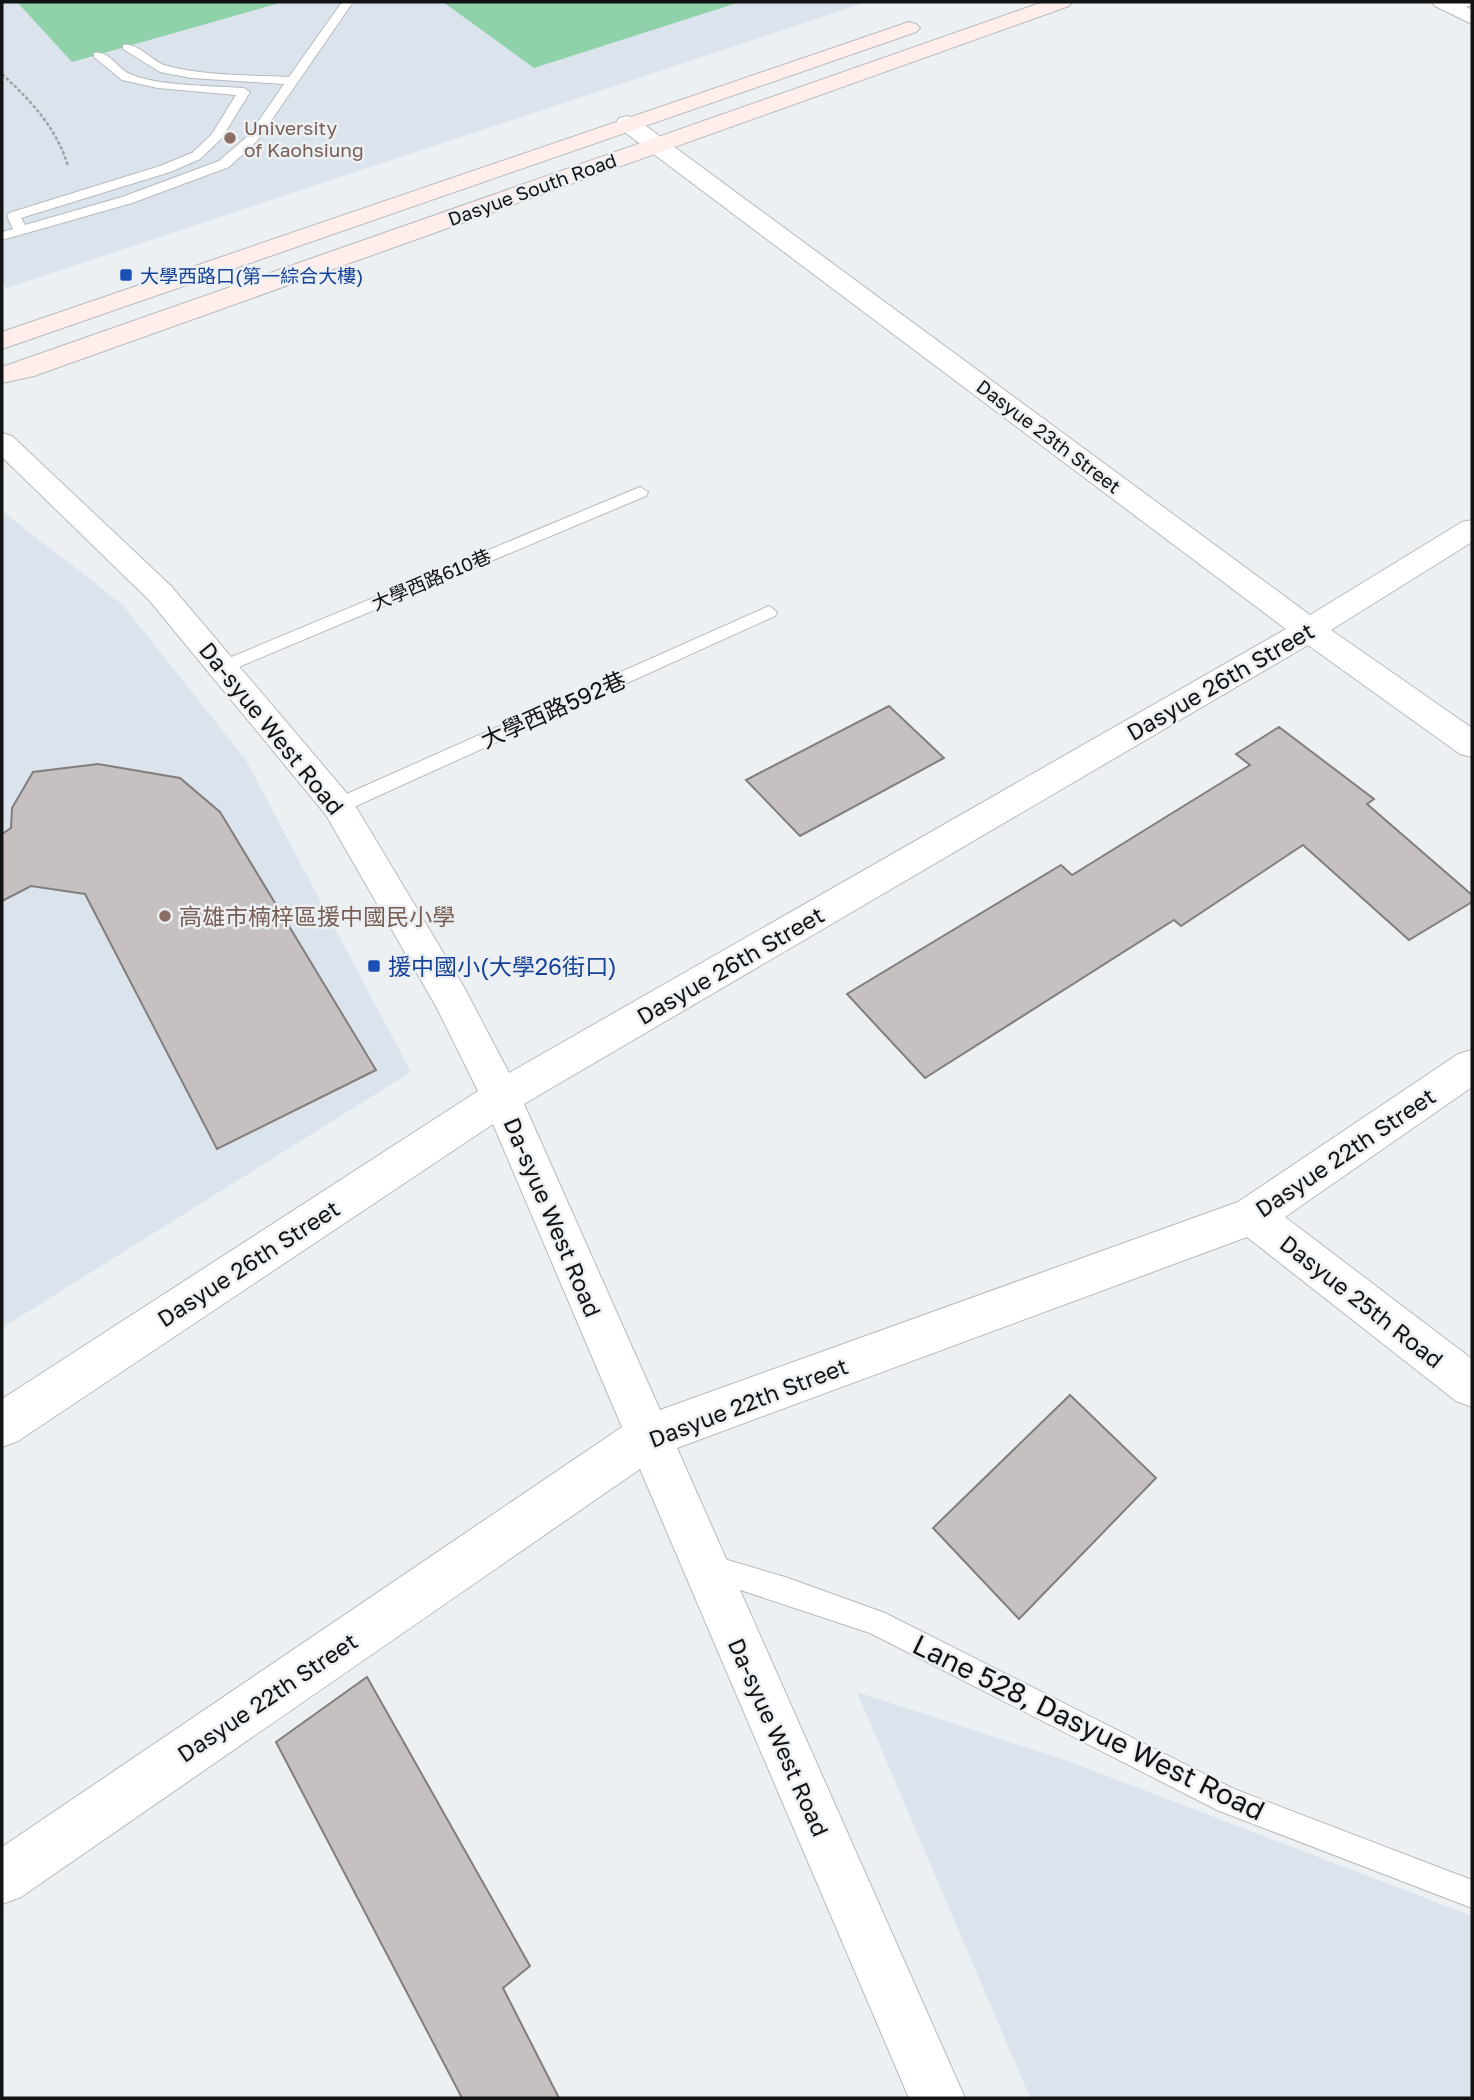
<svg xmlns="http://www.w3.org/2000/svg" width="1474" height="2100" viewBox="0 0 1474 2100" font-family="'Golos Text','Noto Sans TC',sans-serif">
<style>
.built{fill:#dbe4ed}
.green{fill:#8fd2a9}
.building{fill:#c6c1c0;stroke:#827e7d;stroke-width:2}
.lines{fill:none;stroke-linecap:round;stroke-linejoin:round}
.lane-casing{stroke:#b7babd;stroke-width:2}
.street-casing{stroke:#b7babd;stroke-width:2}
.secondary-casing{stroke:#b7babd;stroke-width:2}
.path{stroke:#a0a3a5;stroke-width:2.5;stroke-dasharray:3.5 2;stroke-linecap:butt}
.lane{fill:#fff;fill-rule:evenodd}
.street{fill:#fff;fill-rule:evenodd}
.secondary{fill:#ffeeeb;fill-rule:evenodd}
.education-dot{fill:#8d6e63;stroke:#edf0f3;stroke-width:2.5}
.transit-dot{fill:#1a4fb4;stroke:#edf0f3;stroke-width:2.5}
.labels{text-anchor:middle;dominant-baseline:central;stroke-width:5;stroke-linejoin:round;paint-order:stroke}
.far-education-label{font-size:19px;fill:#785e54;stroke:#edf0f3;text-anchor:start}
.far-street-label{font-size:19px;fill:#121314;stroke:#edf0f3}
.far-transit-label{font-size:19px;fill:#164399;stroke:#edf0f3;text-anchor:start}
.street-label{font-size:23px;fill:#121314;stroke:#edf0f3}
.education-label{font-size:23px;fill:#785e54;stroke:#edf0f3;text-anchor:start}
.transit-label{font-size:23px;fill:#164399;stroke:#edf0f3;text-anchor:start}
.near-street-label{font-size:28px;fill:#121314;stroke:#edf0f3}
</style>
<rect width="100%" height="100%" fill="#edf0f3"/>
<path class="built" d="M 2,2 L 867,2 L 7,288 L 2,282 Z
M 2,511 L 122,604 L 246,760 L 411,1072 L 2,1328 Z
M 857,1692 L 1068,1761 L 1472,1916 L 1472,2098 L 1030,2098 Z"/>
<path class="green" d="M 17,2 L 283,2 L 72,62 Z
M 443,2 L 740,2 L 534,68 Z"/>
<path class="building" d="M 889,706 L 944,758 L 800,836 L 746,780 Z
M 1279,727 L 1374,799 L 1367,804 L 1472,895 L 1472,902 L 1409,940 L 1303,845 L 1181,926 L 1174,920 L 925,1078 L 847,994 L 1061,865 L 1072,875 L 1250,765 L 1236,754 Z
M 98,764 L 180,778 L 220,812 L 376,1070 L 217,1149 L 85,894 L 31,886 L 2,901 L 2,834 L 11,828 L 12,808 L 33,772 Z
M 1070,1395 L 1156,1478 L 1019,1619 L 933,1528 Z
M 367,1677 L 530,1966 L 503,1988 L 559,2098 L 462,2098 L 276,1742 Z"/>
<g class="lines">
<g class="lane-casing">
<path id="lane" d="M 342,2 L 353,2 L 257,141 L 229,167 L 132,203 L 2,240 L 2,232 L 13,229 L 7,216 L 9,213 L 160,166 L 192,153 L 212,134 L 236,95 L 158,88 L 122,80 L 94,57 L 94,53 C 109,50 117,68 130,74 C 155,86 215,86 244,88 L 250,92 L 221,139 L 200,159 L 170,172 L 21,218 L 25,225 L 122,197 L 219,161 L 249,135 L 284,84 L 192,78 L 160,72 L 123,49 L 123,45 C 139,42 152,62 167,66 C 206,76 249,75 289,77 Z
M 1460,2 L 1472,2 L 1472,5 L 1453,11 L 1447,8 Z
M 640,487 L 648,492 L 646,496 L 229,671 L 223,673 L 214,667 L 217,663 Z
M 769,606 L 777,612 L 775,616 L 345,811 L 331,811 L 329,806 L 331,801 Z
M 707,1554 L 785,1577 L 885,1613 L 1234,1789 L 1472,1880 L 1472,1908 L 1217,1810 L 870,1633 L 698,1576 L 694,1567 L 698,1558 Z"/>
</g>
<g class="street-casing">
<path id="street" d="M 1432,2 L 1457,2 L 1472,10 L 1472,24 L 1435,6 Z
M 627,116 L 635,118 L 1310,615 L 1462,522 L 1472,520 L 1472,542 L 1331,630 L 1472,728 L 1472,757 L 1460,754 L 1308,645 L 524,1104 L 660,1410 L 1238,1202 L 1458,1054 L 1472,1050 L 1472,1087 L 1285,1217 L 1472,1359 L 1472,1407 L 1456,1401 L 1247,1237 L 677,1448 L 965,2098 L 909,2098 L 640,1469 L 21,1897 L 2,1904 L 2,1847 L 622,1427 L 493,1124 L 18,1441 L 2,1447 L 2,1399 L 478,1091 L 438,1010 L 326,815 L 149,600 L 2,457 L 2,433 L 12,436 L 171,586 L 350,797 L 465,989 L 509,1073 L 1286,629 L 619,128 L 616,123 L 619,118 Z"/>
</g>
<g class="secondary-casing">
<path id="secondary" d="M 1043,2 L 1072,2 L 1069,6 L 34,376 L 2,383 L 2,367 Z
M 909,22 L 916,24 L 920,28 L 916,32 L 2,349 L 2,332 Z"/>
</g>
<path class="path" d="M 2,74 C 31,101 56,127 68,166"/>
<use href="#lane" class="lane"/>
<use href="#street" class="street"/>
<use href="#secondary" class="secondary"/>
</g>
<g class="education-dot">
<circle cx="230" cy="138" r="7"/>
<circle cx="165" cy="916" r="7"/>
</g>
<g class="transit-dot">
<rect x="119" y="268" width="14" height="14" rx="3.5"/>
<rect x="367" y="959" width="14" height="14" rx="3.5"/>
</g>
<g class="labels">
<g class="far-education-label">
<text x="244" y="127">University<tspan x="244" dy="22">of Kaohsiung</tspan></text>
</g>
<g class="far-street-label">
<text transform="translate(532 189) rotate(-20)">Dasyue South Road</text>
<text transform="translate(1049 436) rotate(37)">Dasyue 23th Street</text>
<text transform="translate(431 579) rotate(-23)">大學西路610巷</text>
</g>
<g class="far-transit-label">
<text x="140" y="275">大學西路口(第一綜合大樓)</text>
</g>
<g class="street-label">
<text transform="translate(1220 681) rotate(-30)">Dasyue 26th Street</text>
<text transform="translate(553 709) rotate(-24)">大學西路592巷</text>
<text transform="translate(272 728) rotate(51)">Da-syue West Road</text>
<text transform="translate(730 965) rotate(-30)">Dasyue 26th Street</text>
<text transform="translate(1345 1152) rotate(-34)">Dasyue 22th Street</text>
<text transform="translate(553 1217) rotate(67)">Da-syue West Road</text>
<text transform="translate(248 1263) rotate(-33)">Dasyue 26th Street</text>
<text transform="translate(1362 1301) rotate(38)">Dasyue 25th Road</text>
<text transform="translate(748 1402) rotate(-21)">Dasyue 22th Street</text>
<text transform="translate(267 1697) rotate(-34)">Dasyue 22th Street</text>
<text transform="translate(779 1737) rotate(66)">Da-syue West Road</text>
</g>
<g class="education-label">
<text x="179" y="916">高雄市楠梓區援中國民小學</text>
</g>
<g class="transit-label">
<text x="388" y="966">援中國小(大學26街口)</text>
</g>
<g class="near-street-label">
<text transform="translate(1089 1727) rotate(26)">Lane 528, Dasyue West Road</text>
</g>
</g>
<rect width="1474" height="2100" fill="none" stroke="#121314" stroke-width="7"/>
</svg>
